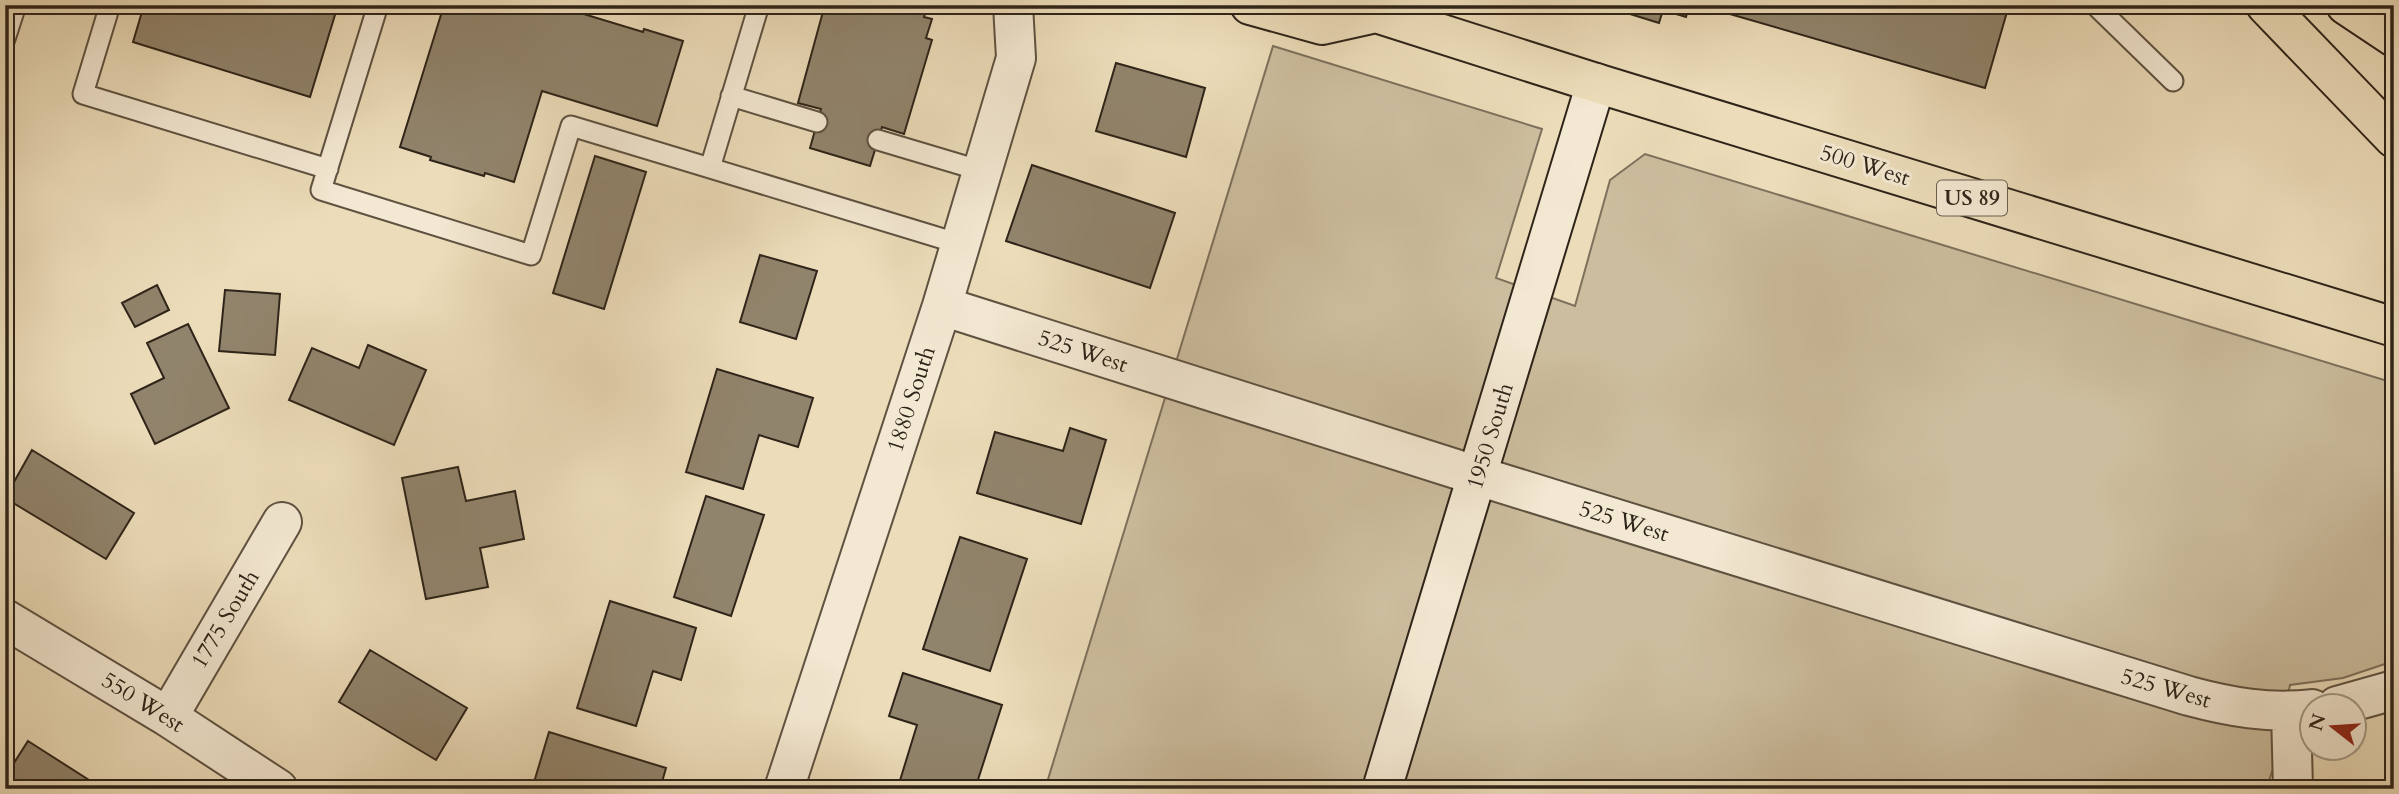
<svg xmlns="http://www.w3.org/2000/svg" width="2399" height="794" viewBox="0 0 2399 794" font-family="Cardo,serif">
<style>
.green{fill:#ccbd9e;stroke:#7d705c;stroke-width:2}
.building{fill:#91846c;stroke:#2e2419;stroke-width:2}
.lines{fill:none;stroke-linecap:round;stroke-linejoin:round}
.lane-casing{stroke:#5e5241;stroke-width:23}
.street-casing{stroke:#5e5241;stroke-width:42}
.secondary-casing{stroke:#2e2419;stroke-width:42}
.primary-casing{stroke:#2e2419;stroke-width:42}
.lane{stroke:#f3e8d2;stroke-width:19}
.street{stroke:#f3e8d2;stroke-width:38}
.secondary{stroke:#f3e8d2;stroke-width:38}
.primary{stroke:#ecdcb9;stroke-width:38}
.labels{text-anchor:middle;dominant-baseline:central;stroke-width:6;stroke-linejoin:round;paint-order:stroke}
.shield{fill:#f3e8d2;stroke:#695f50;stroke-width:2}
.shield-label{font-size:21px;font-weight:bold;fill:#2e2419}
.street-label{font-size:23px;fill:#2e2419;stroke:#f3e8d2}
</style>
<rect width="100%" height="100%" fill="#ecdcb9"/>
<filter id="stains"><feTurbulence type="fractalNoise" baseFrequency=".00286" numOctaves="4"/><feColorMatrix values="0 0 0 0 .2 0 0 0 0 .09 0 0 0 0 .02 0 0 0 .5 -.17"/></filter>
<radialGradient id="worn" r=".72"><stop offset=".6" stop-color="#630" stop-opacity="0"/><stop offset="1" stop-color="#630" stop-opacity=".3"/></radialGradient>
<path class="green" d="M 1273,46 L 1542,129 L 1496,278 L 1575,306 L 1610,180 L 1645,154 L 2394,383 L 2394,661 L 2343,678 L 2290,685 L 2273,769 L 2266,789 L 1045,789 Z"/>
<path class="building" d="M 144,5 L 338,5 L 310,97 L 133,42 Z
M 444,5 L 554,5 L 643,32 L 644,29 L 683,41 L 657,126 L 542,91 L 514,182 L 485,173 L 484,176 L 430,160 L 431,157 L 400,147 Z
M 827,5 L 928,5 L 924,17 L 932,19 L 926,38 L 932,40 L 904,134 L 882,127 L 870,166 L 810,148 L 821,109 L 798,103 L 824,8 L 826,9 Z
M 1601,5 L 1689,5 L 1686,17 L 1663,10 L 1659,23 Z
M 1717,5 L 2009,5 L 1985,88 L 1716,10 Z
M 1116,63 L 1205,88 L 1186,157 L 1096,131 Z
M 595,156 L 646,172 L 604,309 L 553,293 Z
M 1032,165 L 1175,213 L 1150,288 L 1006,241 Z
M 760,255 L 817,271 L 796,339 L 740,322 Z
M 157,285 L 169,310 L 135,327 L 122,303 Z
M 225,290 L 280,294 L 275,355 L 219,351 Z
M 188,324 L 229,408 L 155,444 L 131,394 L 164,378 L 147,343 Z
M 368,345 L 426,370 L 394,445 L 289,400 L 312,348 L 359,368 Z
M 717,369 L 813,398 L 798,447 L 759,435 L 743,489 L 686,472 Z
M 1070,428 L 1106,440 L 1081,524 L 977,493 L 995,432 L 1063,451 Z
M 32,450 L 134,513 L 106,559 L 5,498 Z
M 458,467 L 466,501 L 515,491 L 524,539 L 480,548 L 488,587 L 426,599 L 402,478 Z
M 706,496 L 764,515 L 731,616 L 674,597 Z
M 960,537 L 1027,559 L 990,671 L 923,649 Z
M 610,601 L 696,628 L 681,680 L 653,671 L 636,726 L 577,708 Z
M 370,650 L 467,708 L 436,760 L 339,702 Z
M 903,673 L 1002,705 L 975,789 L 898,787 L 917,725 L 889,716 Z
M 549,732 L 666,768 L 660,789 L 532,789 Z
M 28,741 L 103,789 L 5,789 L 5,777 Z"/>
<g class="lines">
<g class="lane-casing">
<path id="lane" d="M 110,5 L 83,94 L 328,169
M 378,5 L 321,190 L 531,255 L 571,126 L 710,168
M 759,5 L 710,168 L 960,244
M 2095,5 L 2173,81
M 5,39 L 16,5
M 731,96 L 817,122
M 878,140 L 982,171"/>
</g>
<g class="street-casing">
<path id="street" d="M 942,306 L 1478,476 L 2189,696 C 2230,707 2269,714 2312,709
M 5,619 L 168,717 L 278,789
M 2337,706 L 2394,690
M 2291,711 L 2293,789
M 168,717 L 282,522
M 784,789 L 942,306 L 1016,58 L 1013,5"/>
</g>
<g class="secondary-casing">
<path id="secondary" d="M 1382,789 L 1596,83"/>
</g>
<g class="primary-casing">
<path id="primary" d="M 1250,5 L 1322,25 L 1376,13
M 1368,5 L 1376,13 L 1596,83 L 2394,327
M 2266,5 L 2394,138
M 2346,5 L 2394,37"/>
</g>
<use href="#lane" class="lane"/>
<use href="#street" class="street"/>
<use href="#secondary" class="secondary"/>
<use href="#primary" class="primary"/>
</g>
<g class="labels">
<rect class="shield" x="1937" y="180.5" width="70" height="35" rx="5"/>
<g class="shield-label">
<text x="1972" y="198">US 89</text>
</g>
<g class="street-label">
<text transform="translate(1865 165) rotate(17)">500 West</text>
<text transform="translate(1083 351) rotate(18)">525 West</text>
<text transform="translate(911 399) rotate(-72)">1880 South</text>
<text transform="translate(1490 436) rotate(-73)">1950 South</text>
<text transform="translate(1624 521) rotate(17)">525 West</text>
<text transform="translate(225 619) rotate(-59)">1775 South</text>
<text transform="translate(2166 688) rotate(16)">525 West</text>
<text transform="translate(143 702) rotate(32)">550 West</text>
</g>
</g>
<rect width="2399" height="794" fill="none" stroke="#ecdcb9" stroke-width="28"/>
<rect x="7" y="7" width="2385" height="780" fill="none" stroke="#2e2419" stroke-width="3.5"/>
<rect x="14" y="14" width="2371" height="766" fill="none" stroke="#2e2419" stroke-width="2"/>
<g transform="translate(2333 727) rotate(287)"><circle r="33" fill="#f3e8d2" stroke="#a49a88" stroke-width="2"/>
<path d="M0-5L12 26L0 18L-12 26Z" fill="#8f2418"/>
<text y="-10" font-size="19" font-weight="bold" text-anchor="middle" fill="#2e2419">N</text>
</g>
<rect width="100%" height="100%" filter="url(#stains)"/>
<rect width="100%" height="100%" fill="url(#worn)"/>
</svg>
